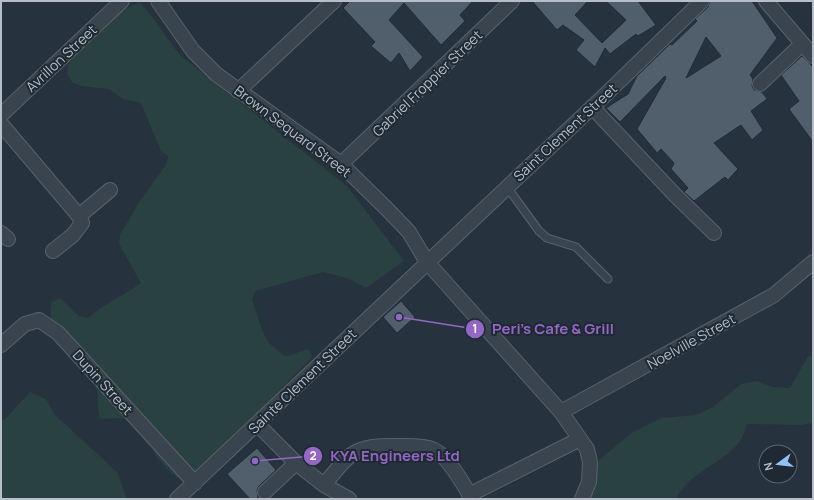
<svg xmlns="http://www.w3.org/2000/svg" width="814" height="500" viewBox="0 0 814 500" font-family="Manrope,sans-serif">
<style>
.green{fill:#294140}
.building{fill:#515e6c;stroke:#212b35;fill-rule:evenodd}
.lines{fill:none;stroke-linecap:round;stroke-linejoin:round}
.service-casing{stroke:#58626c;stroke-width:9}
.minor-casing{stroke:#58626c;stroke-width:16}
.service{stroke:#3a444e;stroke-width:7}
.minor{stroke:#3a444e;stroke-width:14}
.labels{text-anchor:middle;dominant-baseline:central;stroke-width:4;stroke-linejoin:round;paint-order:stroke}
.street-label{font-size:14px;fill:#b6bfc9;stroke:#1f2933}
.leader{fill:none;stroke:#9367c3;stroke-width:1.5}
.callout-dot{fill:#9367c3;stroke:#1f2933;stroke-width:1.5}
.mark-label{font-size:12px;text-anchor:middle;font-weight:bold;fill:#fff}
.callout-label{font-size:15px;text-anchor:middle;font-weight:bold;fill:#9367c3;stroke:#1f2933;stroke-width:4;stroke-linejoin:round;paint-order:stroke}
</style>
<rect width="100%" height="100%" fill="#26333e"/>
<path class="green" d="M 139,2 C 155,18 166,38 181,56 L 347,186 L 404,261 L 366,288 L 350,279 L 323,272 L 255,291 L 252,299 L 263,333 L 269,343 L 284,356 C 293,356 299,351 308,349 L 312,357 L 188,485 L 171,473 L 155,455 L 149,440 L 126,418 L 100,419 C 96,408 100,395 95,383 C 83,357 42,334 52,302 L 60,298 L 79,316 L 88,318 C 104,303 124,296 141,283 L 119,244 L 120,235 L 139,202 L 166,165 L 168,156 L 161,151 L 141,103 L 123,99 L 109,89 L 81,86 L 72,82 L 67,74 L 68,65 L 79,49 L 123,10 Z
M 808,356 L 813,357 L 813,423 L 801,425 L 747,424 C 745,430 743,437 740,441 C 721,466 691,470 676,499 L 572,499 L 596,463 L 630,434 L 645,426 L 662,418 L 696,415 L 713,407 L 741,384 L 757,381 L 773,387 L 790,388 Z
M 30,392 L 46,399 L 54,414 L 117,472 L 127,499 L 1,499 L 1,421 L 6,418 Z"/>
<path class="building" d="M 350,1 L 473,1 L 460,15 L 465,21 L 441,45 L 404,3 L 389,20 L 423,57 L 410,71 L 399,53 L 391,63 L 371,46 L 375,42 L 343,8 Z
M 532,1 L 588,1 L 575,15 L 602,43 L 626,20 L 606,1 L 638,1 L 656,25 L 638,36 L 636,34 L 610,54 L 605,48 L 595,67 L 576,50 L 584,40 L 563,25 L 557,30 Z
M 710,1 L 752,1 L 777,38 L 750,75 L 753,79 L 752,86 L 754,90 L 762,92 L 767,99 L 751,111 L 763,130 L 752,140 L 741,125 L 714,143 L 738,169 L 728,180 L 725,177 L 694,201 L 684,192 L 688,188 L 671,169 L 674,163 L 661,149 L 657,153 L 637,129 L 666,78 L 665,76 L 620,122 L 606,108 L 628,94 L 637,76 L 670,44 L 672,45 L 697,21 L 695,19 L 708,7 ZM 706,37 L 721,56 L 686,78 Z
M 802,56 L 813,67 L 813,142 L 789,109 L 799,101 L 781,75 Z
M 401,301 L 415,317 L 397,333 L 383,317 Z
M 257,448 L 276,470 L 259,486 L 257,490 L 258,497 L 256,499 L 250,499 L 227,474 Z"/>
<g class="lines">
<g class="service-casing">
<path id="service" d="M 507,187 L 539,231 L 547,238 L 576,247 L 608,279"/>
</g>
<g class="minor-casing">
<path id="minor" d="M 158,1 L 193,51 L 216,74 L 341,164 L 387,209 L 409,232 L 427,262 L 561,412 L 587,449 L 590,462 L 589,482 L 582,499
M 766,1 L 813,56
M 760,84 L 802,44
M 238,91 L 334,1
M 592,107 L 675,195 L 714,233
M 1,115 L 122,1
M 1,124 L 79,216 L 82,223 L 73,235 L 53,251
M 341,164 L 512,1
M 79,216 L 110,190
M 1,233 L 8,239
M 1,345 L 25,324 L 39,320 L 58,333 L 195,483
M 561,412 L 774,295 L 813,262
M 257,424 L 296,463 L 324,485 L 349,499
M 324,485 C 351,452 354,445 398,446 C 409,446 422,445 432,449 C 447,454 464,485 472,499
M 265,492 L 296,463
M 469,495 L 580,439
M 177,499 L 604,96 L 702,1"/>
</g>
<use href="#service" class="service"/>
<use href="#minor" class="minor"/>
</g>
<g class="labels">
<g class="street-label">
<text transform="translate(61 58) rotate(-43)">Avrillon Street</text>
<text transform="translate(427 83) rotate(-44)">Gabriel Froppier Street</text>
<text transform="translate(293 131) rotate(37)">Brown Sequard Street</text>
<text transform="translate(565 132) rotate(-43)">Saint Clement Street</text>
<text transform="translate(691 341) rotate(-29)">Noelville Street</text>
<text transform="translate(302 381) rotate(-44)">Sainte Clement Street</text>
<text transform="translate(103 382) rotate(48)">Dupin Street</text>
</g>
</g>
<path class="leader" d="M399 317L475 329M255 461L313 456"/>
<g class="callout-dot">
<circle cx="399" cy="317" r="4"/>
<circle cx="255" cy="461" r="4"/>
<circle cx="475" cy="329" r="10"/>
<circle cx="313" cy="456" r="10"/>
</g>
<g class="mark-label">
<text x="475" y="333">1</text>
<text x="313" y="460">2</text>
</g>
<g class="callout-label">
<text x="553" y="334">Peri's Cafe &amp; Grill</text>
<text x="395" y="461">KYA Engineers Ltd</text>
</g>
<rect width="814" height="500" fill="none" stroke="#b6bfc9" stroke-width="4"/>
<g transform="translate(778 464) rotate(255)"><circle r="19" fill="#1f2933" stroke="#5b656f"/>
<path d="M0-3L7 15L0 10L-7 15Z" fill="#90c1f4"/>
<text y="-6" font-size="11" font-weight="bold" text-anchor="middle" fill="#b6bfc9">N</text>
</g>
</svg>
